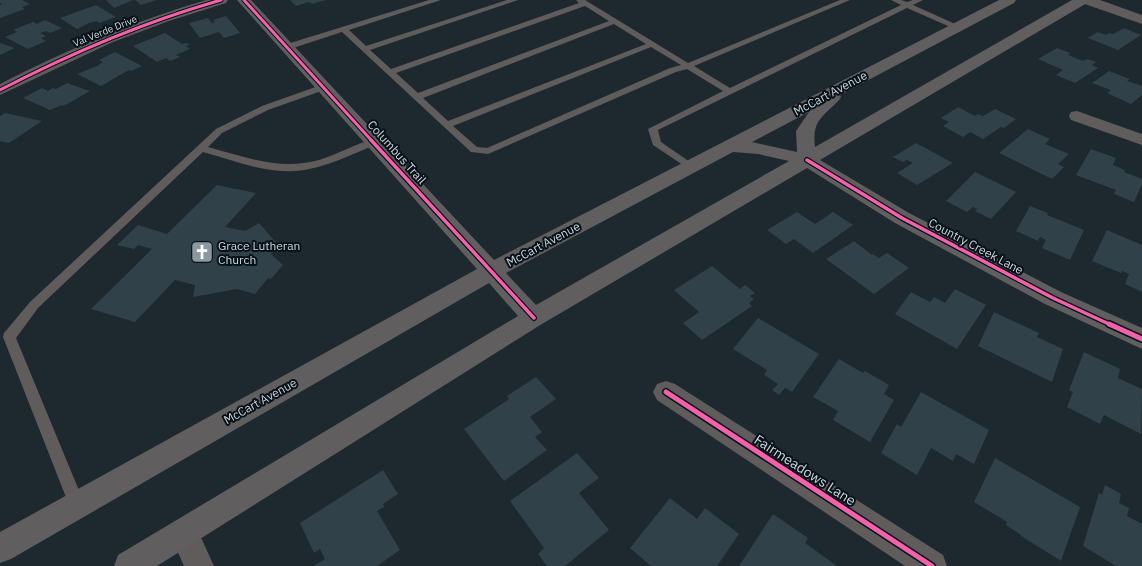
<svg xmlns="http://www.w3.org/2000/svg" width="1142" height="566" viewBox="0 0 1142 566" font-family="'IBM Plex Sans',sans-serif">
<style>
.building{fill:#30414a}
.lines{fill:none;stroke-linecap:round;stroke-linejoin:round}
.lane{fill:#5f5c5b;fill-rule:evenodd}
.street{fill:#5f5c5b;fill-rule:evenodd}
.secondary{fill:#605e5e;fill-rule:evenodd}
.cycleway-far2-casing{stroke:#081117;stroke-width:5}
.cycleway-far1-casing{stroke:#081117;stroke-width:6}
.cycleway-casing{stroke:#081117;stroke-width:8}
.cycleway-far2{stroke:#f560ab;stroke-width:3}
.cycleway-far1{stroke:#f560ab;stroke-width:3.5}
.cycleway{stroke:#f560ab;stroke-width:5}
.labels{text-anchor:middle;dominant-baseline:central;stroke-width:4;stroke-linejoin:round;paint-order:stroke}
.far-street-label{font-size:10px;fill:#c9d6df;stroke:#081117}
.street-label{font-size:12px;fill:#c9d6df;stroke:#081117}
.poi-label{font-size:12px;fill:#c9d6df;stroke:#081117;text-anchor:start}
.near-street-label{font-size:14px;fill:#c9d6df;stroke:#081117}
</style>
<rect width="100%" height="100%" fill="#1d282f"/>
<path class="building" d="M 0,0 L 22,0 L 30,4 L 22,7 L 25,9 L 0,18 L 0,5 L 2,4 L 0,3 Z
M 106,0 L 133,0 L 114,8 Z
M 135,0 L 157,0 L 141,5 Z
M 290,0 L 326,0 L 312,4 L 309,2 L 296,6 Z
M 96,5 L 116,17 L 99,23 L 97,21 L 89,23 L 77,29 L 60,18 Z
M 226,16 L 240,33 L 224,38 L 219,32 L 200,38 L 189,23 L 208,18 L 212,23 L 215,22 L 213,20 Z
M 45,20 L 62,28 L 50,33 L 46,31 L 40,33 L 46,36 L 41,38 L 46,41 L 28,49 L 5,37 L 17,32 L 13,30 L 33,22 L 37,24 Z
M 1124,28 L 1141,35 L 1118,50 L 1088,38 L 1098,32 L 1106,35 L 1109,33 L 1113,34 Z
M 165,33 L 182,44 L 186,43 L 190,45 L 186,46 L 190,49 L 176,55 L 180,57 L 170,61 L 166,58 L 157,62 L 133,46 Z
M 0,43 L 15,48 L 0,55 Z
M 1057,48 L 1070,53 L 1068,55 L 1083,61 L 1087,59 L 1096,62 L 1092,65 L 1098,68 L 1075,83 L 1056,75 L 1063,70 L 1038,59 Z
M 115,52 L 142,66 L 131,71 L 129,70 L 101,86 L 77,74 L 97,66 L 103,62 L 99,60 Z
M 1109,71 L 1130,79 L 1127,81 L 1142,86 L 1142,95 L 1131,104 L 1107,93 L 1111,90 L 1092,83 Z
M 67,83 L 90,91 L 64,106 L 62,105 L 50,110 L 23,98 L 42,88 L 48,91 L 53,88 L 56,89 Z
M 958,107 L 975,116 L 978,114 L 983,116 L 995,109 L 1016,119 L 1004,128 L 1001,127 L 983,139 L 970,132 L 963,137 L 943,126 L 949,122 L 941,118 Z
M 5,113 L 42,121 L 9,143 L 0,141 L 0,116 Z
M 1028,129 L 1050,139 L 1045,144 L 1069,154 L 1058,164 L 1064,167 L 1052,179 L 999,153 Z
M 916,143 L 953,163 L 917,185 L 897,173 L 913,163 L 907,160 L 903,162 L 893,157 Z
M 1091,149 L 1116,158 L 1113,165 L 1125,170 L 1124,172 L 1142,179 L 1142,184 L 1134,202 L 1114,194 L 1116,190 L 1076,175 Z
M 975,172 L 1016,192 L 991,219 L 975,211 L 977,209 L 973,207 L 967,212 L 946,201 Z
M 217,185 L 256,193 L 225,227 L 245,231 L 259,223 L 279,246 L 271,254 L 283,265 L 271,279 L 268,278 L 255,294 L 237,289 L 193,297 L 195,285 L 175,280 L 135,322 L 91,309 L 152,249 L 138,245 L 134,249 L 117,245 L 138,225 L 167,234 Z
M 1030,206 L 1048,213 L 1047,215 L 1084,230 L 1070,260 L 1042,248 L 1046,240 L 1040,237 L 1038,241 L 1016,231 Z
M 797,212 L 815,224 L 833,212 L 853,225 L 813,253 L 794,239 L 786,244 L 767,230 Z
M 1107,230 L 1142,245 L 1142,292 L 1125,284 L 1129,274 L 1122,271 L 1121,273 L 1092,261 Z
M 854,241 L 872,255 L 873,254 L 879,258 L 887,253 L 909,268 L 874,294 L 826,259 Z
M 712,266 L 740,289 L 745,285 L 755,293 L 750,296 L 754,299 L 749,303 L 752,306 L 702,340 L 683,323 L 699,312 L 674,290 Z
M 955,289 L 986,305 L 957,349 L 895,314 L 911,292 L 930,302 L 934,297 L 945,303 Z
M 994,312 L 1039,333 L 1037,337 L 1063,349 L 1052,382 L 978,346 Z
M 758,318 L 819,354 L 792,392 L 785,388 L 779,395 L 772,390 L 778,384 L 764,375 L 767,370 L 733,349 Z
M 1084,352 L 1120,369 L 1118,378 L 1142,389 L 1141,434 L 1104,415 L 1100,424 L 1067,407 L 1073,392 L 1069,390 Z
M 839,359 L 863,373 L 865,371 L 889,385 L 884,394 L 894,400 L 870,442 L 833,420 L 838,411 L 813,397 Z
M 536,377 L 556,399 L 530,417 L 542,432 L 535,437 L 547,450 L 504,481 L 464,429 L 509,399 L 507,396 Z
M 921,392 L 989,430 L 974,464 L 956,454 L 953,461 L 931,448 L 917,475 L 881,453 L 897,424 L 901,427 Z
M 577,453 L 599,478 L 579,493 L 609,530 L 565,566 L 547,566 L 538,554 L 544,548 L 510,501 Z
M 995,458 L 1080,507 L 1061,561 L 1021,536 L 1021,535 L 1006,525 L 1007,522 L 974,502 Z
M 383,470 L 398,494 L 383,504 L 384,507 L 377,511 L 400,550 L 377,566 L 314,566 L 325,559 L 320,549 L 314,553 L 300,523 Z
M 1105,485 L 1121,494 L 1119,503 L 1129,508 L 1127,516 L 1142,524 L 1142,566 L 1116,566 L 1083,546 L 1099,493 L 1102,495 Z
M 670,498 L 697,519 L 705,508 L 739,534 L 717,566 L 651,566 L 630,548 Z
M 773,514 L 808,538 L 805,543 L 837,566 L 739,566 Z"/>
<g class="lines">
<path class="lane" d="M 429,0 L 441,0 L 349,30 L 366,46 L 507,0 L 518,0 L 370,50 L 391,69 L 579,3 L 576,0 L 585,0 L 688,63 L 840,0 L 850,0 L 694,66 L 730,88 L 901,5 L 891,0 L 901,0 L 907,2 L 913,0 L 923,0 L 913,5 L 962,27 L 961,29 L 955,29 L 907,8 L 658,130 L 661,142 L 693,164 L 694,166 L 693,168 L 689,169 L 653,145 L 648,129 L 723,91 L 687,69 L 676,72 L 488,154 L 471,152 L 342,32 L 290,49 L 287,49 L 283,47 L 284,45 ZM 585,6 L 609,21 L 418,93 L 396,73 ZM 614,24 L 646,44 L 448,121 L 423,98 ZM 651,47 L 681,65 L 670,68 L 487,148 L 477,147 L 453,126 Z
M 324,84 L 327,85 L 328,87 L 327,89 L 268,110 L 222,133 L 208,147 C 245,157 280,171 319,160 C 338,154 355,144 374,139 L 379,142 L 377,144 C 348,156 316,173 283,171 C 255,170 229,159 203,152 L 38,308 L 16,338 L 85,505 L 83,510 L 77,513 L 71,510 L 3,337 L 4,333 L 30,302 L 216,129 L 262,106 Z"/>
<path class="street" d="M 206,0 L 228,0 L 226,3 L 169,21 L 113,42 L 0,95 L 0,84 C 66,50 135,21 206,0 Z
M 1080,0 L 1100,0 L 1142,15 L 1142,24 L 1082,3 Z
M 1077,111 L 1142,134 L 1142,145 L 1071,120 L 1069,116 L 1071,112 Z
M 666,381 L 675,384 L 943,555 L 947,566 L 905,566 L 657,400 L 653,392 L 657,384 Z
M 184,517 L 194,522 L 214,566 L 184,566 L 169,532 L 174,522 Z"/>
<path class="secondary" d="M 237,0 L 251,0 L 494,260 L 999,0 L 1016,0 L 1014,3 L 840,95 L 841,97 L 839,100 C 822,118 812,120 815,147 L 1072,0 L 1089,0 L 1087,3 L 820,160 L 909,213 L 1061,292 L 1142,328 L 1142,349 L 1045,304 L 895,223 L 807,168 L 542,324 L 157,566 L 114,566 L 118,555 L 518,316 L 489,283 L 11,559 L 0,563 L 0,532 L 477,269 ZM 809,112 L 796,131 L 797,152 L 752,142 ZM 733,152 L 758,154 L 789,161 L 536,305 L 506,273 Z"/>
<g class="cycleway-far2-casing">
<path id="cycleway-far2" d="M 244,0 L 372,141
M 0,90 C 71,53 144,22 221,0"/>
</g>
<g class="cycleway-far1-casing">
<path id="cycleway-far1" d="M 371,140 L 534,318
M 807,160 L 902,218 L 1053,298 L 1111,325"/>
</g>
<g class="cycleway-casing">
<path id="cycleway" d="M 1109,324 L 1142,339
M 666,392 L 932,566"/>
</g>
<use href="#cycleway-far2" class="cycleway-far2"/>
<use href="#cycleway-far1" class="cycleway-far1"/>
<use href="#cycleway" class="cycleway"/>
</g>
<defs>
<g id="church-square" transform="scale(1.15)"><rect x="-9" y="-9" width="18" height="18" rx="4" fill="#8d99a1" stroke="#081117"/><path d="M-1.2-6h2.4v3.5h3.3v2.4h-3.3V6h-2.4V-.1h-3.3v-2.4h3.3Z" fill="#fff"/></g>
</defs>
<g fill-rule="evenodd">
<use href="#church-square" x="202" y="252"/>
</g>
<g class="labels">
<g class="far-street-label">
<text transform="translate(105 31) rotate(-22)">Val Verde Drive</text>
</g>
<g class="street-label">
<text transform="translate(830 93) rotate(-28)">McCart Avenue</text>
<text transform="translate(397 152) rotate(48)">Columbus Trail</text>
<text transform="translate(543 244) rotate(-28)">McCart Avenue</text>
<text transform="translate(976 246) rotate(28)">Country Creek Lane</text>
<text transform="translate(260 401) rotate(-29)">McCart Avenue</text>
</g>
<g class="poi-label">
<text x="218" y="245">Grace Lutheran<tspan x="218" dy="14">Church</tspan></text>
</g>
<g class="near-street-label">
<text transform="translate(805 470) rotate(33)">Fairmeadows Lane</text>
</g>
</g>
</svg>
